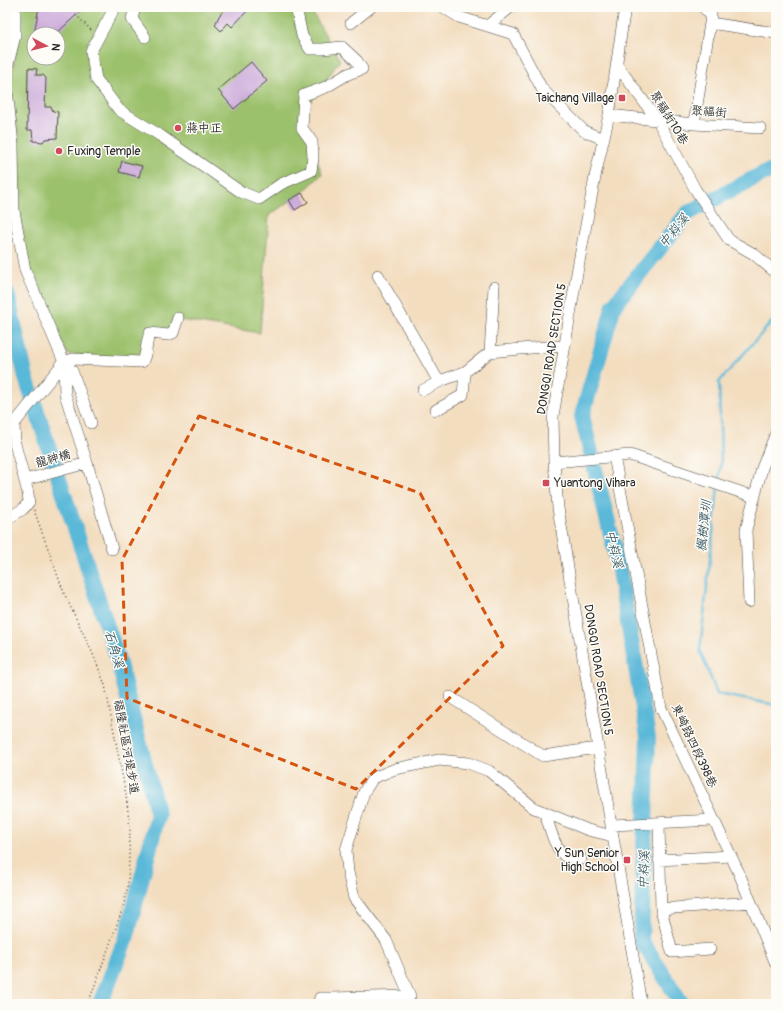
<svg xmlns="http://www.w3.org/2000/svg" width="783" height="1011" viewBox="0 0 783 1011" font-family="Pangolin,'LXGW WenKai TC',sans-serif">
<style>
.green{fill:#9cc16c;stroke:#64764c;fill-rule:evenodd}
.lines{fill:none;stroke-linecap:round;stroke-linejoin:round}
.stream{stroke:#5ab8d8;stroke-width:2.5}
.river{stroke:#5ab8d8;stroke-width:16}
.building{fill:#ccaada}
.minor-casing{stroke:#494641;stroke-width:12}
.path{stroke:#494641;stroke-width:1.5;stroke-dasharray:1 3;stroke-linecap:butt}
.minor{stroke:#fff;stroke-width:11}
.marked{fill:none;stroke:#d5540f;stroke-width:3;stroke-dasharray:8 5;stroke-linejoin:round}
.poi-dot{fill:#d1495b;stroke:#fdfcf7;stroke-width:1.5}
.labels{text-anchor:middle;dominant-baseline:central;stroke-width:3;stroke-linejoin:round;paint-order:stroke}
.poi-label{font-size:12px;fill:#2b2b2b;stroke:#fdfcf7;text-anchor:start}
.street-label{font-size:12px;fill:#2b2b2b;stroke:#fdfcf7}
.water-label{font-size:13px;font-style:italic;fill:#3b5c68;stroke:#fdfcf7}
</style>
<rect width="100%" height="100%" fill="#fdfcf7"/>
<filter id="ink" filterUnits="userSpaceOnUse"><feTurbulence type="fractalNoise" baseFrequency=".025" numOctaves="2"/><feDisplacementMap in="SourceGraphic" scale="8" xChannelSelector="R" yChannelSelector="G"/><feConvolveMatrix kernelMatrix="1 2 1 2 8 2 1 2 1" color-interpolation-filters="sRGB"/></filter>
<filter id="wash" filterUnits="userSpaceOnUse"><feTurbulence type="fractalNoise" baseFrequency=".012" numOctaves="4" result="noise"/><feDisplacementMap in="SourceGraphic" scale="16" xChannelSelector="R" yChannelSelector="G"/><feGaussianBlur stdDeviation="0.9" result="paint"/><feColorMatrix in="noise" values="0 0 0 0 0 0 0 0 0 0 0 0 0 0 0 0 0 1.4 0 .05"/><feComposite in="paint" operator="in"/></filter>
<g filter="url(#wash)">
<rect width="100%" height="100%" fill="#f3ddbf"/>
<path class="green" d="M 19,7 L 309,7 L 340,60 L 301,116 L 322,174 L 302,193 L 269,215 L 260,333 L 174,319 L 169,333 L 148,332 L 141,361 L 67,354 L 29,268 L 17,200 L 18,134 L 10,90 L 18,35 ZM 34,34 L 58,34 L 58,58 L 34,58 Z"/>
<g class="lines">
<path class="stream" d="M 719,482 L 721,462 L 719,382 L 776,317
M 718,487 L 700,650 L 717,694 L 776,705"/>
<path class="river" d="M 7,294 L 26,378 L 118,660 L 158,815 L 127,935 L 100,1004
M 682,1004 L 641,940 L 648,737 L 617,559 L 582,416 L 614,305 L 688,213 L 764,173 L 776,170"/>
</g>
<g id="blocks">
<path class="building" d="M 39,7 L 85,7 L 56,34 L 34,34 Z
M 227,7 L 251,7 L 232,27 L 228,23 L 221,31 L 215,25 L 219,16 Z
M 251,62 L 267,81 L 234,109 L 218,90 Z
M 28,68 L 37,69 L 36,75 L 43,75 L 46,78 L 45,107 L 51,107 L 53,111 L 58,112 L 57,138 L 45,139 L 43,142 L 33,141 L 32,130 L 27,130 Z
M 122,161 L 142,166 L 139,177 L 119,172 Z
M 302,193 L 308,202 L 295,210 L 289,200 Z"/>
</g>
</g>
<g filter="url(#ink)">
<use href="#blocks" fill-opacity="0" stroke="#494641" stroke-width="1"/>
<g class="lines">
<g class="minor-casing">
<path id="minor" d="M 115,7 L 91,51 L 96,79 L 119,110 L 161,136 L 241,192 L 259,199 L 281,184 L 311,171 L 313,158 L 312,142 L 302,128 L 304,95 L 326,87 L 348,74 L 362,69 L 357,61 L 342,47 L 323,49 L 310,49 L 302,36 L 296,7
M 135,7 L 132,19 L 145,37
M 443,7 L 459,17 L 513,34 L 542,89 L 584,131 L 603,139
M 625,7 L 609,115 L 596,172 L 578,267 L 553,416 L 554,462 L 558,508 L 641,1004
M 703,7 L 711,15 L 710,23
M 351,23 L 371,7
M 487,26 L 511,7
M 617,65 L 658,121 L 695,189 L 729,240 L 754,254 L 776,273
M 7,68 L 15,36 L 15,7
M 7,90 L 13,144 L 14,211 L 25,270 L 64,362 L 65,394 L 87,463 L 112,549
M 609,115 L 694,124 L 760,128
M 694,124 L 710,23 L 776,33
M 378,275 L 439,382
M 490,352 L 494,287
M 64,362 L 72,371 L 91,423
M 423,390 L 443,380 L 465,372 L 490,352 L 531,348 L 565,346
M 436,410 L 463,395 L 465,372
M 614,456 L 661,708 L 739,873 L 776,964
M 554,462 L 630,455 L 755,497
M 25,480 L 87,463
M 7,519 L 23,509 L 29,502 L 28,493 L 15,444 L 14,424 L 64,362 L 73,359 L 142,362 C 148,353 145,343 150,333 L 168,335 L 173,333 L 178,318
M 749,602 L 746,530 L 762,468 L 776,433
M 450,697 L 543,756 L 597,748
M 545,812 C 549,825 555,853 568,858 C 572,859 577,859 581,859
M 659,823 L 661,909 L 672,952 L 710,949
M 612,825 L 714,820
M 659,860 L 731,856
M 661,909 L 751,902
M 318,1004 L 320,998 L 330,998 L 410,996 L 386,940 L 354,898 L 348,872 L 346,850 L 364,792 L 373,778 L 395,769 L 439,760 L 468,763 L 489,771 L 534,808 L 588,830 L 613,836"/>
</g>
<path class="path" d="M 76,15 L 92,31
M 34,510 L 64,593 L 93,654 L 105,685 L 126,795 L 130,829 L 128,885 L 123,908 L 88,1004"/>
<use href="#minor" class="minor"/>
</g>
</g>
<path class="marked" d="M 199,416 L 420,493 L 503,646 L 356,789 L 127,698 L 122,560 Z"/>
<g class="poi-dot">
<rect x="618" y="94" width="8" height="8" rx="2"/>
<circle cx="178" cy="128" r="4"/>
<circle cx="59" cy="151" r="4"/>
<rect x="542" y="479" width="8" height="8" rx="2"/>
<rect x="623" y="856" width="8" height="8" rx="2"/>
</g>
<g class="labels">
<g class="poi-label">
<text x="614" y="98" text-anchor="end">Taichang Village</text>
<text x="186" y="128">蔣中正</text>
<text x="67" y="151">Fuxing Temple</text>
<text x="554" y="483">Yuantong Vihara</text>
<text x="619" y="853" text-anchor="end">Y Sun Senior<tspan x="619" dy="14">High School</tspan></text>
</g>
<g class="street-label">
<text transform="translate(709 112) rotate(4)">聚福街</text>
<text transform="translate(669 118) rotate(58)">聚福街10巷</text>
<text transform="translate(552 349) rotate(-81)">DONGQI ROAD SECTION 5</text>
<text transform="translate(53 459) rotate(-16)">龍神橋</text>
<text transform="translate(598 670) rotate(81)">DONGQI ROAD SECTION 5</text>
<text transform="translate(694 746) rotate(65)">東崎路四段398巷</text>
<text transform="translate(126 747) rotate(80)">福隆社區河堤步道</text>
</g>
<g class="water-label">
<text transform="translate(674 231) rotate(-50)">中嵙溪</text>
<text transform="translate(704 526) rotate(-84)">楓樹潭圳</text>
<text transform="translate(614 549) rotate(77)">中嵙溪</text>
<text transform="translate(114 649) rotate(73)">石角溪</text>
<text transform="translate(644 870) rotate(-88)">中嵙溪</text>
</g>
</g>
<rect width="783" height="1011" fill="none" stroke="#fdfcf7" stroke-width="24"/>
<g transform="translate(46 46) rotate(97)"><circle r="19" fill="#fdfcf7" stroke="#a9a8a5"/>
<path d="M0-3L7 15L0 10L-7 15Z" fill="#d1495b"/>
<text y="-6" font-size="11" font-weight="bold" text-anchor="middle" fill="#2b2b2b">N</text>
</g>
</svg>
